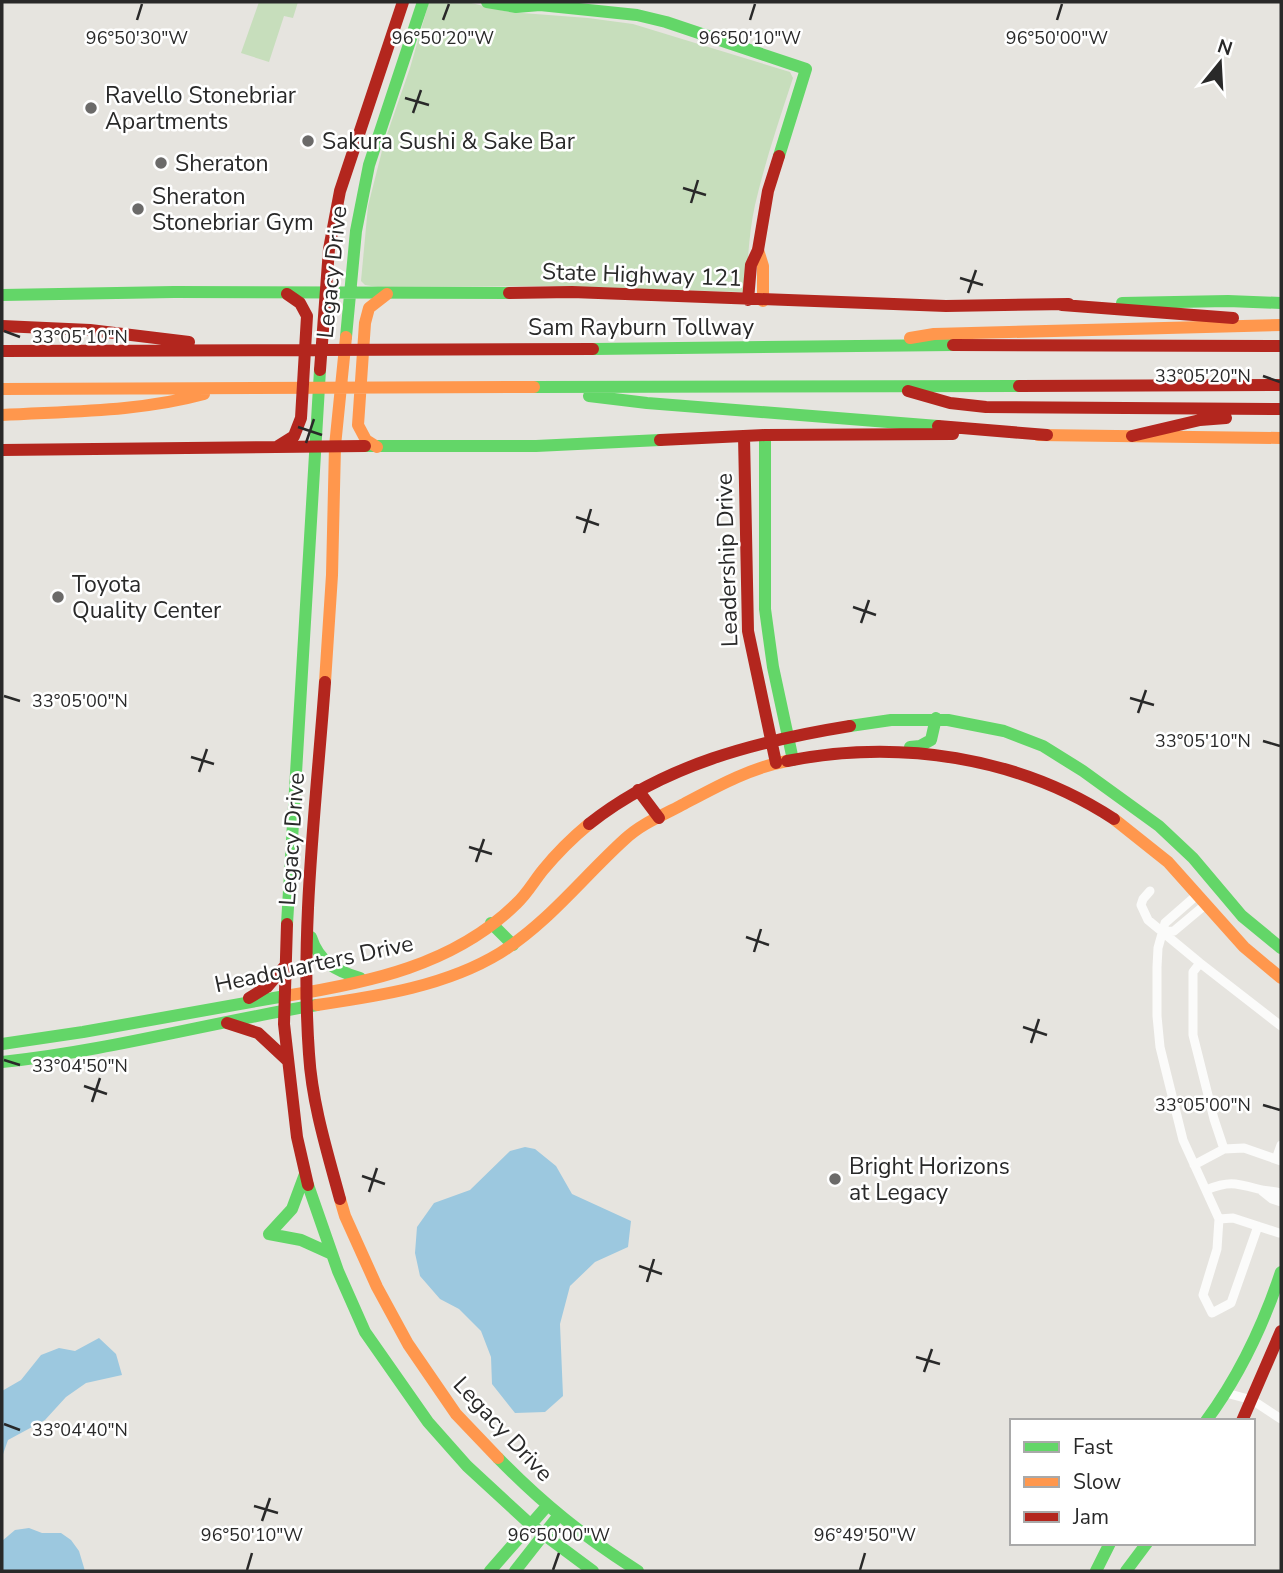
<svg xmlns="http://www.w3.org/2000/svg" width="1283" height="1573" viewBox="0 0 1283 1573" font-family="'Nunito Sans',sans-serif">
<style>
.green{fill:#c7debc}
.water{fill:#9cc8df}
.lines{fill:none;stroke-linecap:round;stroke-linejoin:round}
.street{stroke:#fbfbfa;stroke-width:9}
.fast{stroke:#63d668;stroke-width:12}
.slow{stroke:#ff974d;stroke-width:12}
.jam{stroke:#b3261e;stroke-width:12}
.ticks{fill:none;stroke:#292929;stroke-width:2.5}
.poi-dot{fill:#6b6a69;stroke:#fff;stroke-width:2.5}
.labels{text-anchor:middle;dominant-baseline:central;stroke-width:5;stroke-linejoin:round;paint-order:stroke}
.poi-label{font-size:23px;fill:#292929;stroke:#fff;text-anchor:start}
.street-label{font-size:23px;fill:#292929;stroke:#fff}
.ticks-label{font-size:18px;text-anchor:middle;fill:#292929;stroke:#fff;stroke-width:5;stroke-linejoin:round;paint-order:stroke}
</style>
<rect width="100%" height="100%" fill="#e6e4df"/>
<path class="green" d="M 259,2 L 298,2 L 293,18 L 284,16 L 269,62 L 241,53 Z
M 429,2 L 467,2 L 509,12 L 588,18 L 633,24 L 790,72 L 793,78 C 779,120 765,162 755,205 C 749,232 748,259 746,287 L 743,292 L 546,286 L 378,287 L 365,285 L 361,281 L 368,206 L 384,143 L 410,68 Z"/>
<path class="water" d="M 525,1147 L 535,1149 L 556,1166 L 572,1194 L 631,1221 L 628,1247 L 595,1262 L 570,1286 L 560,1324 L 563,1396 L 545,1412 L 515,1413 L 492,1384 L 491,1357 L 481,1331 L 459,1309 L 440,1299 L 420,1276 L 415,1253 L 417,1227 L 434,1203 L 470,1190 L 510,1151 Z
M 99,1338 L 116,1354 L 122,1375 L 86,1383 L 66,1397 L 45,1420 L 8,1440 L 2,1457 L 2,1391 L 21,1380 L 41,1355 L 59,1348 L 75,1351 Z
M 29,1528 L 42,1533 L 61,1533 L 71,1540 L 79,1551 L 85,1571 L 2,1571 L 2,1541 L 15,1530 Z"/>
<g class="lines">
<path class="street" d="M 1150,891 L 1143,899 L 1141,905 L 1148,920 L 1200,963 L 1281,1026
M 1197,895 L 1165,923 L 1158,948 L 1157,967 L 1157,1016 L 1160,1047 L 1183,1140 L 1219,1219 L 1217,1249 L 1203,1295 L 1212,1313 L 1231,1303 L 1258,1226
M 1163,932 L 1174,931 L 1205,905
M 1200,963 L 1193,972 L 1193,1035 L 1214,1119 L 1224,1149
M 1276,1159 L 1281,1145
M 1194,1165 L 1224,1149 L 1244,1148 L 1281,1161
M 1206,1190 C 1229,1181 1235,1183 1258,1189 C 1266,1191 1273,1191 1281,1193
M 1262,1191 L 1272,1199 L 1281,1202
M 1219,1219 L 1233,1218 L 1279,1233
M 1226,1393 L 1252,1400 L 1281,1419"/>
<path class="fast" d="M 487,2 L 516,7 L 540,5 L 637,15 L 666,22 L 806,69 L 779,156
M 2,295 L 174,292 L 509,293
M 1122,303 L 1228,301 L 1281,303
M 346,337 L 356,231 L 369,165 L 423,2
M 593,349 L 953,345
M 534,387 L 1019,386
M 589,396 L 647,403 L 938,426
M 765,435 L 765,609 L 773,667 L 793,760
M 365,446 L 536,446 L 660,440
M 850,726 L 891,720 L 948,720 L 1004,731 L 1043,746 L 1083,771 L 1159,826 L 1193,858 L 1242,916 L 1281,948
M 910,747 L 920,746 L 931,740 L 936,718
M 491,923 L 513,945
M 287,924 L 320,370
M 311,937 C 319,962 336,971 360,978
M 2,1044 L 83,1032 L 285,996
M 2,1062 C 108,1051 212,1022 317,1005
M 308,1185 L 338,1271 L 365,1332 L 428,1422 L 467,1466 L 531,1525 L 593,1571
M 269,1234 L 292,1209 L 305,1174
M 269,1234 L 301,1240 L 332,1254
M 1206,1421 C 1240,1375 1263,1326 1281,1272
M 498,1458 C 544,1505 583,1536 638,1571
M 490,1571 L 547,1506
M 515,1571 L 559,1515
M 1096,1571 L 1110,1543
M 1126,1571 L 1147,1543"/>
<path class="slow" d="M 758,250 L 763,266 L 763,301
M 910,338 L 934,334 L 1281,325
M 2,389 L 534,387
M 2,415 C 70,411 138,412 204,394
M 1038,435 L 1281,438
M 377,447 L 366,440 L 358,425 L 365,323 L 369,308 L 387,294
M 325,682 L 332,575 L 335,446 L 346,337
M 1114,819 L 1168,862 L 1244,947 L 1281,978
M 285,996 C 368,983 454,965 516,904 C 527,894 534,881 543,870 C 557,853 572,838 589,824
M 317,1005 C 379,996 446,986 500,953 C 549,922 583,877 625,839 C 641,824 661,816 680,806 C 714,788 749,768 787,761
M 340,1199 L 345,1216 L 377,1287 L 408,1344 L 456,1414 L 498,1458"/>
<path class="jam" d="M 509,293 L 572,292 L 946,306 L 1069,304
M 748,300 L 751,265 L 758,250 L 768,191 L 779,156
M 1062,305 L 1233,318
M 2,326 L 90,330 L 189,342
M 953,345 L 1281,346
M 2,351 L 593,349
M 320,370 L 329,249 L 340,191 L 403,2
M 1019,386 L 1281,385
M 908,391 L 950,403 L 986,407 L 1281,409
M 938,426 L 1047,435
M 744,436 L 748,631 L 776,763
M 1132,436 L 1200,420 L 1226,418
M 660,440 L 765,435 L 953,434
M 278,446 L 294,436 L 301,418 L 307,316 L 300,303 L 287,294
M 2,450 L 365,446
M 325,682 C 316,805 300,930 309,1054 C 312,1103 327,1151 340,1199
M 787,761 C 898,739 1018,756 1114,819
M 638,790 L 659,818
M 589,824 C 663,765 757,741 850,726
M 287,924 L 284,1024 L 297,1137 L 308,1185
M 249,998 L 267,987 L 285,966
M 227,1023 L 258,1033 L 287,1060
M 1242,1421 L 1281,1331"/>
</g>
<path class="ticks" d="M 137,20 L 142,4M 443,20 L 449,4M 750,20 L 755,4M 1057,20 L 1062,4M 405,98 L 429,105M 413,113 L 421,90M 683,188 L 706,195M 691,203 L 698,180M 960,278 L 983,285M 968,293 L 976,270M 4,331 L 20,337M 1263,376 L 1280,382M 298,427 L 322,435M 306,443 L 314,419M 576,517 L 599,525M 584,533 L 591,509M 853,607 L 876,615M 861,623 L 869,600M 4,696 L 20,701M 1130,698 L 1154,705M 1138,713 L 1146,690M 1263,741 L 1280,746M 191,757 L 214,764M 199,772 L 207,749M 469,847 L 492,854M 476,862 L 484,839M 746,937 L 769,945M 754,952 L 761,929M 1023,1027 L 1047,1035M 1031,1043 L 1039,1019M 4,1060 L 20,1065M 84,1086 L 107,1094M 92,1102 L 100,1078M 1263,1105 L 1280,1110M 362,1176 L 385,1184M 369,1192 L 377,1168M 639,1266 L 662,1274M 647,1282 L 654,1259M 916,1357 L 940,1364M 924,1372 L 932,1349M 4,1424 L 20,1430M 254,1506 L 278,1513M 262,1521 L 270,1498M 247,1570 L 252,1553M 553,1570 L 559,1553M 860,1570 L 865,1553"/>
<g class="poi-dot">
<circle cx="91" cy="108" r="7"/>
<circle cx="308" cy="141" r="7"/>
<circle cx="161" cy="163" r="7"/>
<circle cx="138" cy="209" r="7"/>
<circle cx="58" cy="597" r="7"/>
<circle cx="835" cy="1179" r="7"/>
</g>
<g class="labels">
<g class="poi-label">
<text x="105" y="95">Ravello Stonebriar<tspan x="105" dy="26">Apartments</tspan></text>
<text x="322" y="141">Sakura Sushi &amp; Sake Bar</text>
<text x="175" y="163">Sheraton</text>
<text x="152" y="196">Sheraton<tspan x="152" dy="26">Stonebriar Gym</tspan></text>
<text x="72" y="584">Toyota<tspan x="72" dy="26">Quality Center</tspan></text>
<text x="849" y="1166">Bright Horizons<tspan x="849" dy="26">at Legacy</tspan></text>
</g>
<g class="street-label">
<text transform="translate(332 272) rotate(-84)">Legacy Drive</text>
<text transform="translate(642 275) rotate(2)">State Highway 121</text>
<text x="641" y="327">Sam Rayburn Tollway</text>
<text transform="translate(727 560) rotate(-92)">Leadership Drive</text>
<text transform="translate(292 839) rotate(-86)">Legacy Drive</text>
<text transform="translate(314 964) rotate(-12)">Headquarters Drive</text>
<text transform="translate(503 1429) rotate(47)">Legacy Drive</text>
</g>
</g>
<g class="ticks-label">
<text x="137" y="44">96°50'30"W</text>
<text x="443" y="44">96°50'20"W</text>
<text x="750" y="44">96°50'10"W</text>
<text x="1057" y="44">96°50'00"W</text>
<text x="80" y="343">33°05'10"N</text>
<text x="1203" y="382">33°05'20"N</text>
<text x="80" y="707">33°05'00"N</text>
<text x="1203" y="747">33°05'10"N</text>
<text x="80" y="1072">33°04'50"N</text>
<text x="1203" y="1111">33°05'00"N</text>
<text x="80" y="1436">33°04'40"N</text>
<text x="252" y="1541">96°50'10"W</text>
<text x="559" y="1541">96°50'00"W</text>
<text x="865" y="1541">96°49'50"W</text>
</g>
<rect width="1283" height="1573" fill="none" stroke="#292929" stroke-width="7"/>
<rect x="1010" y="1419" width="245" height="126" fill="#ffffff" stroke="#a9a9a9" stroke-width="2"/>
<rect x="1024" y="1442" width="35" height="10" fill="#63d668" stroke="#a9a9a9" stroke-width="2"/>
<text x="1073" y="1454" font-size="21" fill="#292929">Fast</text>
<rect x="1024" y="1477" width="35" height="10" fill="#ff974d" stroke="#a9a9a9" stroke-width="2"/>
<text x="1073" y="1489" font-size="21" fill="#292929">Slow</text>
<rect x="1024" y="1512" width="35" height="10" fill="#b3261e" stroke="#a9a9a9" stroke-width="2"/>
<text x="1073" y="1524" font-size="21" fill="#292929">Jam</text>
<g transform="translate(1220 63) rotate(18)" stroke="#ffffff" stroke-width="5" paint-order="stroke">
<path d="M0-5L12 26L0 18L-12 26Z" fill="#292929"/>
<text y="-10" font-size="19" font-weight="bold" text-anchor="middle" fill="#292929">N</text>
</g>
</svg>
